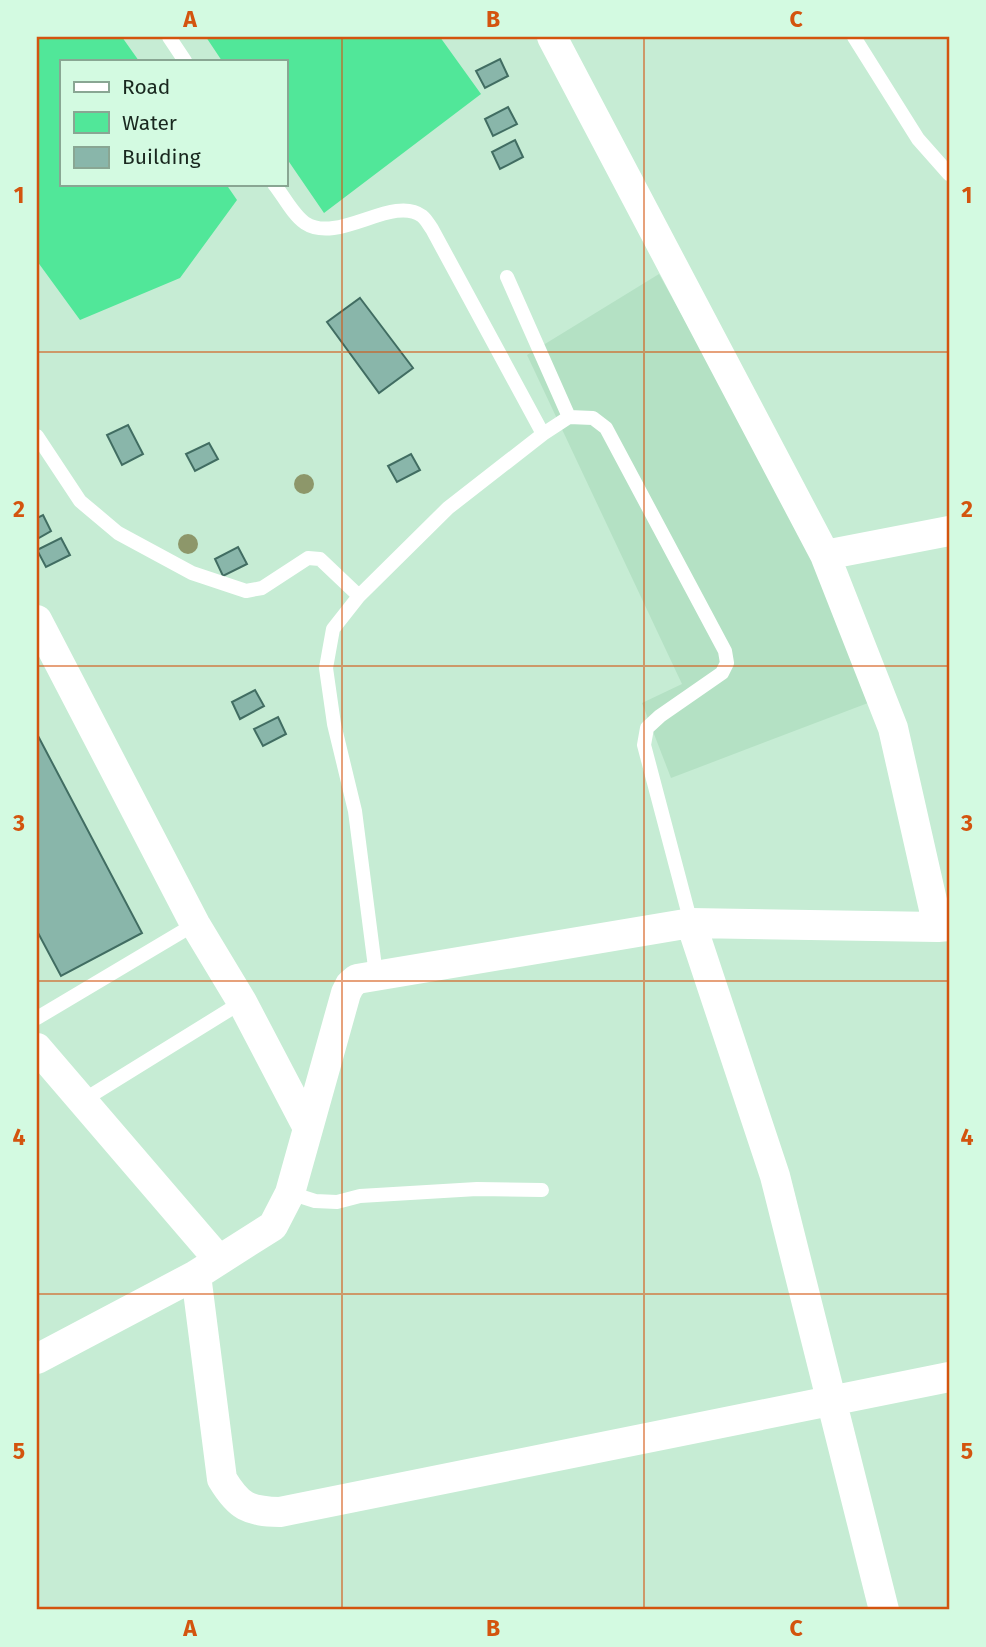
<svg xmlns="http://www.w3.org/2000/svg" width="986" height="1647" viewBox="0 0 986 1647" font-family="'Fira Sans',sans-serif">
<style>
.built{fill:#b4e1c4}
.water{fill:#51e799}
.building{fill:#89b6aa;stroke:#416d62;stroke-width:2}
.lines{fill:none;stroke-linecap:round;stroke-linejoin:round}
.service{stroke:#fff;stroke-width:14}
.minor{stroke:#fff;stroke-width:30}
.tree{fill:#8d976a}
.grid{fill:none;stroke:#d3540e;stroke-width:2;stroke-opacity:0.55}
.neatline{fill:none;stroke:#d3540e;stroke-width:2.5}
.grid-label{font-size:23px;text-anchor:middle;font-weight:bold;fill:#d3540e}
</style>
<rect width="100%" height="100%" fill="#c6ecd4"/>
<path class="built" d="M 659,274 L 813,551 L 868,703 L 671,778 L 642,703 L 682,684 L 527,355 Z"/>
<path class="water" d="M 37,37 L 122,37 L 139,61 L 61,61 L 61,184 L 226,184 L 237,200 L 180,278 L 80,320 L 37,261 Z
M 206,37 L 440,37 L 481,94 L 324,213 L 285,156 L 285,61 L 222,61 Z"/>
<path class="building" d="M 500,59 L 508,76 L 485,88 L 476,71 Z
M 508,107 L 517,124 L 493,136 L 485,119 Z
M 515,140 L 523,157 L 500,169 L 492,152 Z
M 360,298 L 413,368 L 379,393 L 327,322 Z
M 128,425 L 143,454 L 122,465 L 107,435 Z
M 209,443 L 218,459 L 195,471 L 186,454 Z
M 411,454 L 420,470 L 397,482 L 388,466 Z
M 43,515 L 51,531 L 37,539 L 37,518 Z
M 61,538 L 70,555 L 46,567 L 37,550 Z
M 238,547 L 247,564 L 223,576 L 215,559 Z
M 255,690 L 264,706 L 240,719 L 232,702 Z
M 278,717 L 286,734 L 263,746 L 254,729 Z
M 37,734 L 142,933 L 61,976 L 37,931 Z"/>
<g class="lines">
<path class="service" d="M 169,37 L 185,61
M 854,37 L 918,139 L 949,174
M 274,184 C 283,195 293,215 305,223 C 338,245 393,194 422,216 C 426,219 429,225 432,229 L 543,434
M 507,277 L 569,417
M 37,436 L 80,501 L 118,533 L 192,573 L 246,591 L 262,588 L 308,558 L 320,559 L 359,596
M 376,975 L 355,811 L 334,724 L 326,668 L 333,629 L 359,596 L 448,508 L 543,434 L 569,417 L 593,418 L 606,428 L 725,651 L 727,663 L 722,673 L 660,716 L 647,728 L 644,745 L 691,923
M 37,1018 L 195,924
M 82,1101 L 242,1002
M 290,1193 L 315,1201 L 337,1202 L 360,1196 L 477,1189 L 542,1190"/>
<path class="minor" d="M 552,37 L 825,555 L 893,728 L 938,927
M 825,555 L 949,531
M 37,620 L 195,924 L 242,1002 L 308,1128
M 691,923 L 775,1176 L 884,1610
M 37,1048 L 219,1260
M 196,1275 L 222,1479 C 239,1507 248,1511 280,1512 L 949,1377
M 37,1359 L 196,1275 L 273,1226 L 290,1193 L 346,993 L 350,985 L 357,979 L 691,923 L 938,927 L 949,926"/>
</g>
<g class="tree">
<circle cx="304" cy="484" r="10"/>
<circle cx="188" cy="544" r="10"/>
</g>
<path class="grid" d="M 342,37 L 342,1610M 644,37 L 644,1610M 37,352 L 949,352M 37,666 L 949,666M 37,981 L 949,981M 37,1294 L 949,1294"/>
<rect width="986" height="1647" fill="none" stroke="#d3fae1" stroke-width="77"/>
<rect x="60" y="60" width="228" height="126" fill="#d3fae1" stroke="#89a693" stroke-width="2"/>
<rect x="74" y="82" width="35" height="10" fill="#ffffff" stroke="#89a693" stroke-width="2"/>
<text x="122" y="94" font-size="21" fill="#19281f">Road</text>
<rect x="74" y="112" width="35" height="21" fill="#51e799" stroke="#89a693" stroke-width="2"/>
<text x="122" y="130" font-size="21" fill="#19281f">Water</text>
<rect x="74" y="147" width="35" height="21" fill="#89b6aa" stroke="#89a693" stroke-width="2"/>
<text x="122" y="164" font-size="21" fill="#19281f">Building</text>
<rect x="38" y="38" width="910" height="1570" class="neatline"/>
<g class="grid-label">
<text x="190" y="27">A</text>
<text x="493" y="27">B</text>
<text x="796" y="27">C</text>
<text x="19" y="203">1</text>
<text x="967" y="203">1</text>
<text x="19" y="517">2</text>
<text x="967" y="517">2</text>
<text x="19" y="831">3</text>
<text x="967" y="831">3</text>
<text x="19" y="1145">4</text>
<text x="967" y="1145">4</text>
<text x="19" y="1459">5</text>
<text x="967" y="1459">5</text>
<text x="190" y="1636">A</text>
<text x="493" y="1636">B</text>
<text x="796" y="1636">C</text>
</g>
</svg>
